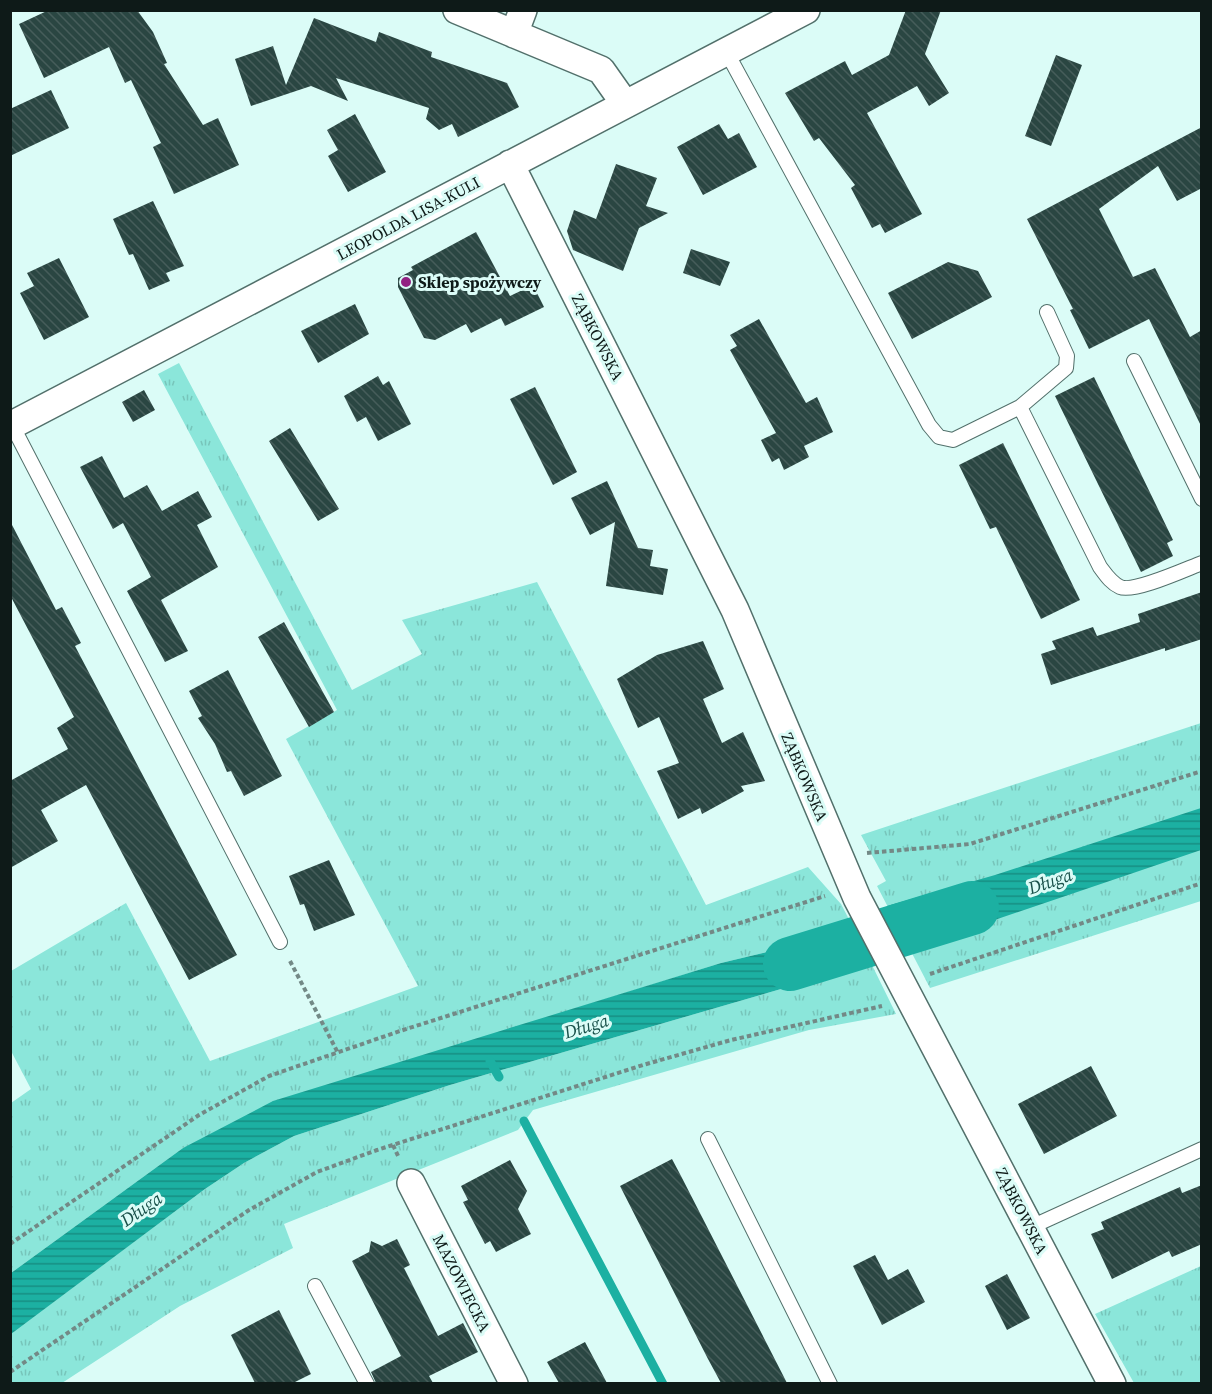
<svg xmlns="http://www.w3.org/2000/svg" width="1212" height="1394" viewBox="0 0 1212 1394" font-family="'Source Serif 4',serif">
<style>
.grass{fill:url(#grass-tufts)}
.water{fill:url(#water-rules)}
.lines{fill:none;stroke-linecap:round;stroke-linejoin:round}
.stream{stroke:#1cb0a2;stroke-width:9}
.river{stroke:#1cb0a2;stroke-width:54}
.building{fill:url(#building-back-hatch)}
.lane-casing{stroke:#52706b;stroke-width:16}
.street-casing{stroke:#52706b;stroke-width:30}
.path{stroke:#738986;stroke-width:4;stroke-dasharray:4.5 3;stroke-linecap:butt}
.lane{stroke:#fff;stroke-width:14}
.street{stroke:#fff;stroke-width:27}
.poi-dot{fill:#922182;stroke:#dbfcf7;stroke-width:2}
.labels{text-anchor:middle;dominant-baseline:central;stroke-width:6;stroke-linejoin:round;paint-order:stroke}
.street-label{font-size:16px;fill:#0e1a18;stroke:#dbfcf7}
.poi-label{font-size:16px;font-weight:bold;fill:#0e1a18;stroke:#dbfcf7;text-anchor:start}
.water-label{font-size:18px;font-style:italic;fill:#19514a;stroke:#dbfcf7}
</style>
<defs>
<pattern id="grass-tufts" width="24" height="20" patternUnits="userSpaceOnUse" patternTransform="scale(1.5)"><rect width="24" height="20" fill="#8be6da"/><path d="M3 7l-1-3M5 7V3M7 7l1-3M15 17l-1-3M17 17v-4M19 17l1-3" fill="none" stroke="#77c5ba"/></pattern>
<pattern id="water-rules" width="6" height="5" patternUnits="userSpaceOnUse" patternTransform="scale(1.5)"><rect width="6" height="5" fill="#1cb0a2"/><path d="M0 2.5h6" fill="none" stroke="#178e83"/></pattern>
<pattern id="building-back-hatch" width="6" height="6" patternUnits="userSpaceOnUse" patternTransform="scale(1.5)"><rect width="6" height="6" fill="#2a4642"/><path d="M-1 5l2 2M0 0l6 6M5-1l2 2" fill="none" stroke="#465d5a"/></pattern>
</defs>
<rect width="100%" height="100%" fill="#dbfcf7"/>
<path class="grass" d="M 179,363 L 352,690 L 422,654 L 402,620 L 537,582 L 706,905 L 808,867 L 841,904 L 853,927 L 842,934 L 721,963 L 494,1034 L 183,1148 L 11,1273 L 11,1103 L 31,1089 L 11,1051 L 11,971 L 126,903 L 210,1061 L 418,986 L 286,739 L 337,710 L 158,374 Z
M 1201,723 L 1201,901 L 930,988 L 877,886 L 886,881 L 861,835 Z
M 871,963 L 896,1014 L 809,1030 L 533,1110 L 518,1130 L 284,1224 L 293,1248 L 180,1306 L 62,1383 L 11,1383 L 10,1334 L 205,1189 L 244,1163 L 294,1136 L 450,1085 Z
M 1201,1266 L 1201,1383 L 1134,1383 L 1095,1314 Z"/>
<path class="water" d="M 1201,808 L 1201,850 L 909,949 L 887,906 L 995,875 Z
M 853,927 L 871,963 L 450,1085 L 294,1136 L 244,1163 L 205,1189 L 11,1334 L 11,1273 L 183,1148 L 273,1101 L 721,963 L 842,934 Z"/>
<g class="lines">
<path class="stream" d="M 490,1061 L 499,1077
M 524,1121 L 663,1384"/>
<path class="river" d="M 790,964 L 972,908"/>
</g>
<path class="building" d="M 49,10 L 137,10 L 153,32 L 167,63 L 164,64 L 203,125 L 218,118 L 239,165 L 174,194 L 153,147 L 161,143 L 131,80 L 125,83 L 109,47 L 44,78 L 19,24 Z
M 906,10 L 941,10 L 925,54 L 949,93 L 929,106 L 917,86 L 867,113 L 922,214 L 885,233 L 880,224 L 872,228 L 851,188 L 855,185 L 819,138 L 814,141 L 785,93 L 845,61 L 852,75 L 889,55 Z
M 314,18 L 376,42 L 379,32 L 432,52 L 431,57 L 507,83 L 519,107 L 458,137 L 452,124 L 439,130 L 426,119 L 429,108 L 336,78 L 348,101 L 311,86 L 251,106 L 235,59 L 273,46 L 286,85 Z
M 1056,55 L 1082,65 L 1051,146 L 1025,136 Z
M 51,90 L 69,128 L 10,156 L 10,109 Z
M 355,114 L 386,172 L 348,192 L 328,156 L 338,150 L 327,130 Z
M 719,124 L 728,139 L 739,133 L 757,167 L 703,195 L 677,147 Z
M 1202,127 L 1202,188 L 1177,201 L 1158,166 L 1099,209 L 1133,277 L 1155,268 L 1190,337 L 1202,330 L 1202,428 L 1149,319 L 1089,349 L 1070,310 L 1073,309 L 1027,219 Z
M 616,164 L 657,178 L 646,206 L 668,213 L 639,228 L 623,271 L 573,250 L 567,231 L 574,210 L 596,219 Z
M 153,201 L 184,266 L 166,273 L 170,281 L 149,290 L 133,254 L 129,255 L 113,219 Z
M 476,232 L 510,296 L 533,285 L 544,307 L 505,326 L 501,318 L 471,333 L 466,324 L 435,340 L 424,338 L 398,287 L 398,278 L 413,270 L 411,267 Z
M 691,249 L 730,262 L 720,286 L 683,273 Z
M 59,258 L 89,317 L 44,340 L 20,293 L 34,286 L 27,273 Z
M 948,262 L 978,271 L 992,297 L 912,339 L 888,293 Z
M 355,304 L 369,334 L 318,363 L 301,331 Z
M 759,319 L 806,403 L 817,397 L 833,432 L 804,446 L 809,457 L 784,470 L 779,458 L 772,462 L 761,440 L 776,433 L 730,350 L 737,346 L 730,335 Z
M 378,376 L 383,385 L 389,381 L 411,424 L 378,441 L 366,417 L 357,422 L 344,396 Z
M 1094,377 L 1173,540 L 1167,543 L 1173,556 L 1141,572 L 1055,396 Z
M 535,387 L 577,472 L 553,485 L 510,399 Z
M 144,390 L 155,410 L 133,422 L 122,402 Z
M 290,428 L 339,509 L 318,521 L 269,441 Z
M 1003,443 L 1080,600 L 1041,619 L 996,527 L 990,529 L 959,465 Z
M 102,456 L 124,498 L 147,485 L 162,511 L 198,491 L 212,517 L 197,525 L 218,567 L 161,600 L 188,651 L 165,662 L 127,591 L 151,577 L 123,523 L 113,529 L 80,467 Z
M 607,481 L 638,548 L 653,550 L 650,566 L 668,569 L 663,595 L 606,586 L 615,522 L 590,535 L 571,498 Z
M 10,521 L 56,610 L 62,607 L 81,643 L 75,646 L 237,955 L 189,980 L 86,785 L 41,810 L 58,841 L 10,868 L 10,781 L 68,749 L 57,728 L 74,717 L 10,595 Z
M 1202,592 L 1202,639 L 1165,651 L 1165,648 L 1051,685 L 1041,654 L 1056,649 L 1052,641 L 1093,627 L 1097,636 L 1140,622 L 1138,614 Z
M 284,622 L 334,712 L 309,727 L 258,637 Z
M 703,641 L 724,689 L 703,699 L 722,743 L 743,732 L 765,781 L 741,786 L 744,791 L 702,814 L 700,808 L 678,819 L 657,771 L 679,763 L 659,717 L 638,728 L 617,679 L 657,655 Z
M 228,670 L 282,776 L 244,796 L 231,771 L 227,772 L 215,744 L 198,718 L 202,716 L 189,691 Z
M 329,860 L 355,915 L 314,931 L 304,904 L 300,905 L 289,876 Z
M 1091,1066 L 1117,1116 L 1044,1154 L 1018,1104 Z
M 672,1159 L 681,1176 L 787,1383 L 721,1383 L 708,1359 L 620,1186 Z
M 510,1160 L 527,1191 L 518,1209 L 531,1234 L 496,1252 L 490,1241 L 485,1244 L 463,1202 L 468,1200 L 461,1186 Z
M 1202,1185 L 1202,1244 L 1172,1257 L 1169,1251 L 1112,1279 L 1091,1234 L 1104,1229 L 1101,1222 L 1180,1187 L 1182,1193 Z
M 397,1239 L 410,1265 L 404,1268 L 438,1336 L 463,1323 L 478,1352 L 429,1376 L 433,1383 L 376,1383 L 371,1372 L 401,1356 L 352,1261 L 369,1252 L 371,1241 L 382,1246 Z
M 875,1255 L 888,1280 L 908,1269 L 925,1302 L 882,1325 L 853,1266 Z
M 1007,1274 L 1030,1318 L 1007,1330 L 985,1286 Z
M 279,1310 L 311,1374 L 293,1383 L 255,1383 L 231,1335 Z
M 585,1342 L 607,1383 L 559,1383 L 547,1362 Z"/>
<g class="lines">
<g class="lane-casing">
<path id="lane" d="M 726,51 L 929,425 L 939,437 L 953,440 L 1020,407 L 1066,368 L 1067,356 L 1047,312
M 1134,361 L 1202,499
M 1020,407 L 1100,567 C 1106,575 1111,583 1120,587 C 1134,593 1186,569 1202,563
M 12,425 L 280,942
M 708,1139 L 830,1384
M 1031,1227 L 1202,1149
M 315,1286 L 367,1384"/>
</g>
<g class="street-casing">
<path id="street" d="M 457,10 L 601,70 L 625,104
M 514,34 L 523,10
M 510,164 L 735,610 L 857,898 L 1112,1384
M 10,426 L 806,10
M 411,1183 L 514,1384"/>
</g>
<path class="path" d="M 867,853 L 970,844 L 1202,771
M 290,961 L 338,1053
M 930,974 L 1202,883
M 393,1145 L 399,1158
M 10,1244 L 199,1115 L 269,1076 L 400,1031 L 825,896
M 10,1372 L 249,1210 L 317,1172 L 377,1150 L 643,1065 L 731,1040 L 882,1006"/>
<use href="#lane" class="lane"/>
<use href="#street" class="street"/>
</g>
<circle class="poi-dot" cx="406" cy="282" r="6"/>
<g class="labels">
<g class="street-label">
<text transform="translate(408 218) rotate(-28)">LEOPOLDA LISA-KULI</text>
<text transform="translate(598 337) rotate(63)">ZĄBKOWSKA</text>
<text transform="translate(805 777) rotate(67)">ZĄBKOWSKA</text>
<text transform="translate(1022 1211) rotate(63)">ZĄBKOWSKA</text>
<text transform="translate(462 1283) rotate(63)">MAZOWIECKA</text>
</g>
<g class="poi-label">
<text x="418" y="282">Sklep spożywczy</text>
</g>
<g class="water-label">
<text transform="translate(1050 881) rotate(-19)">Długa</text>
<text transform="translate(586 1026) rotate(-17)">Długa</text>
<text transform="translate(141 1209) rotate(-35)">Długa</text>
</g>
</g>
<rect width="1212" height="1394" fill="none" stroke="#0e1a18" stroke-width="24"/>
</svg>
